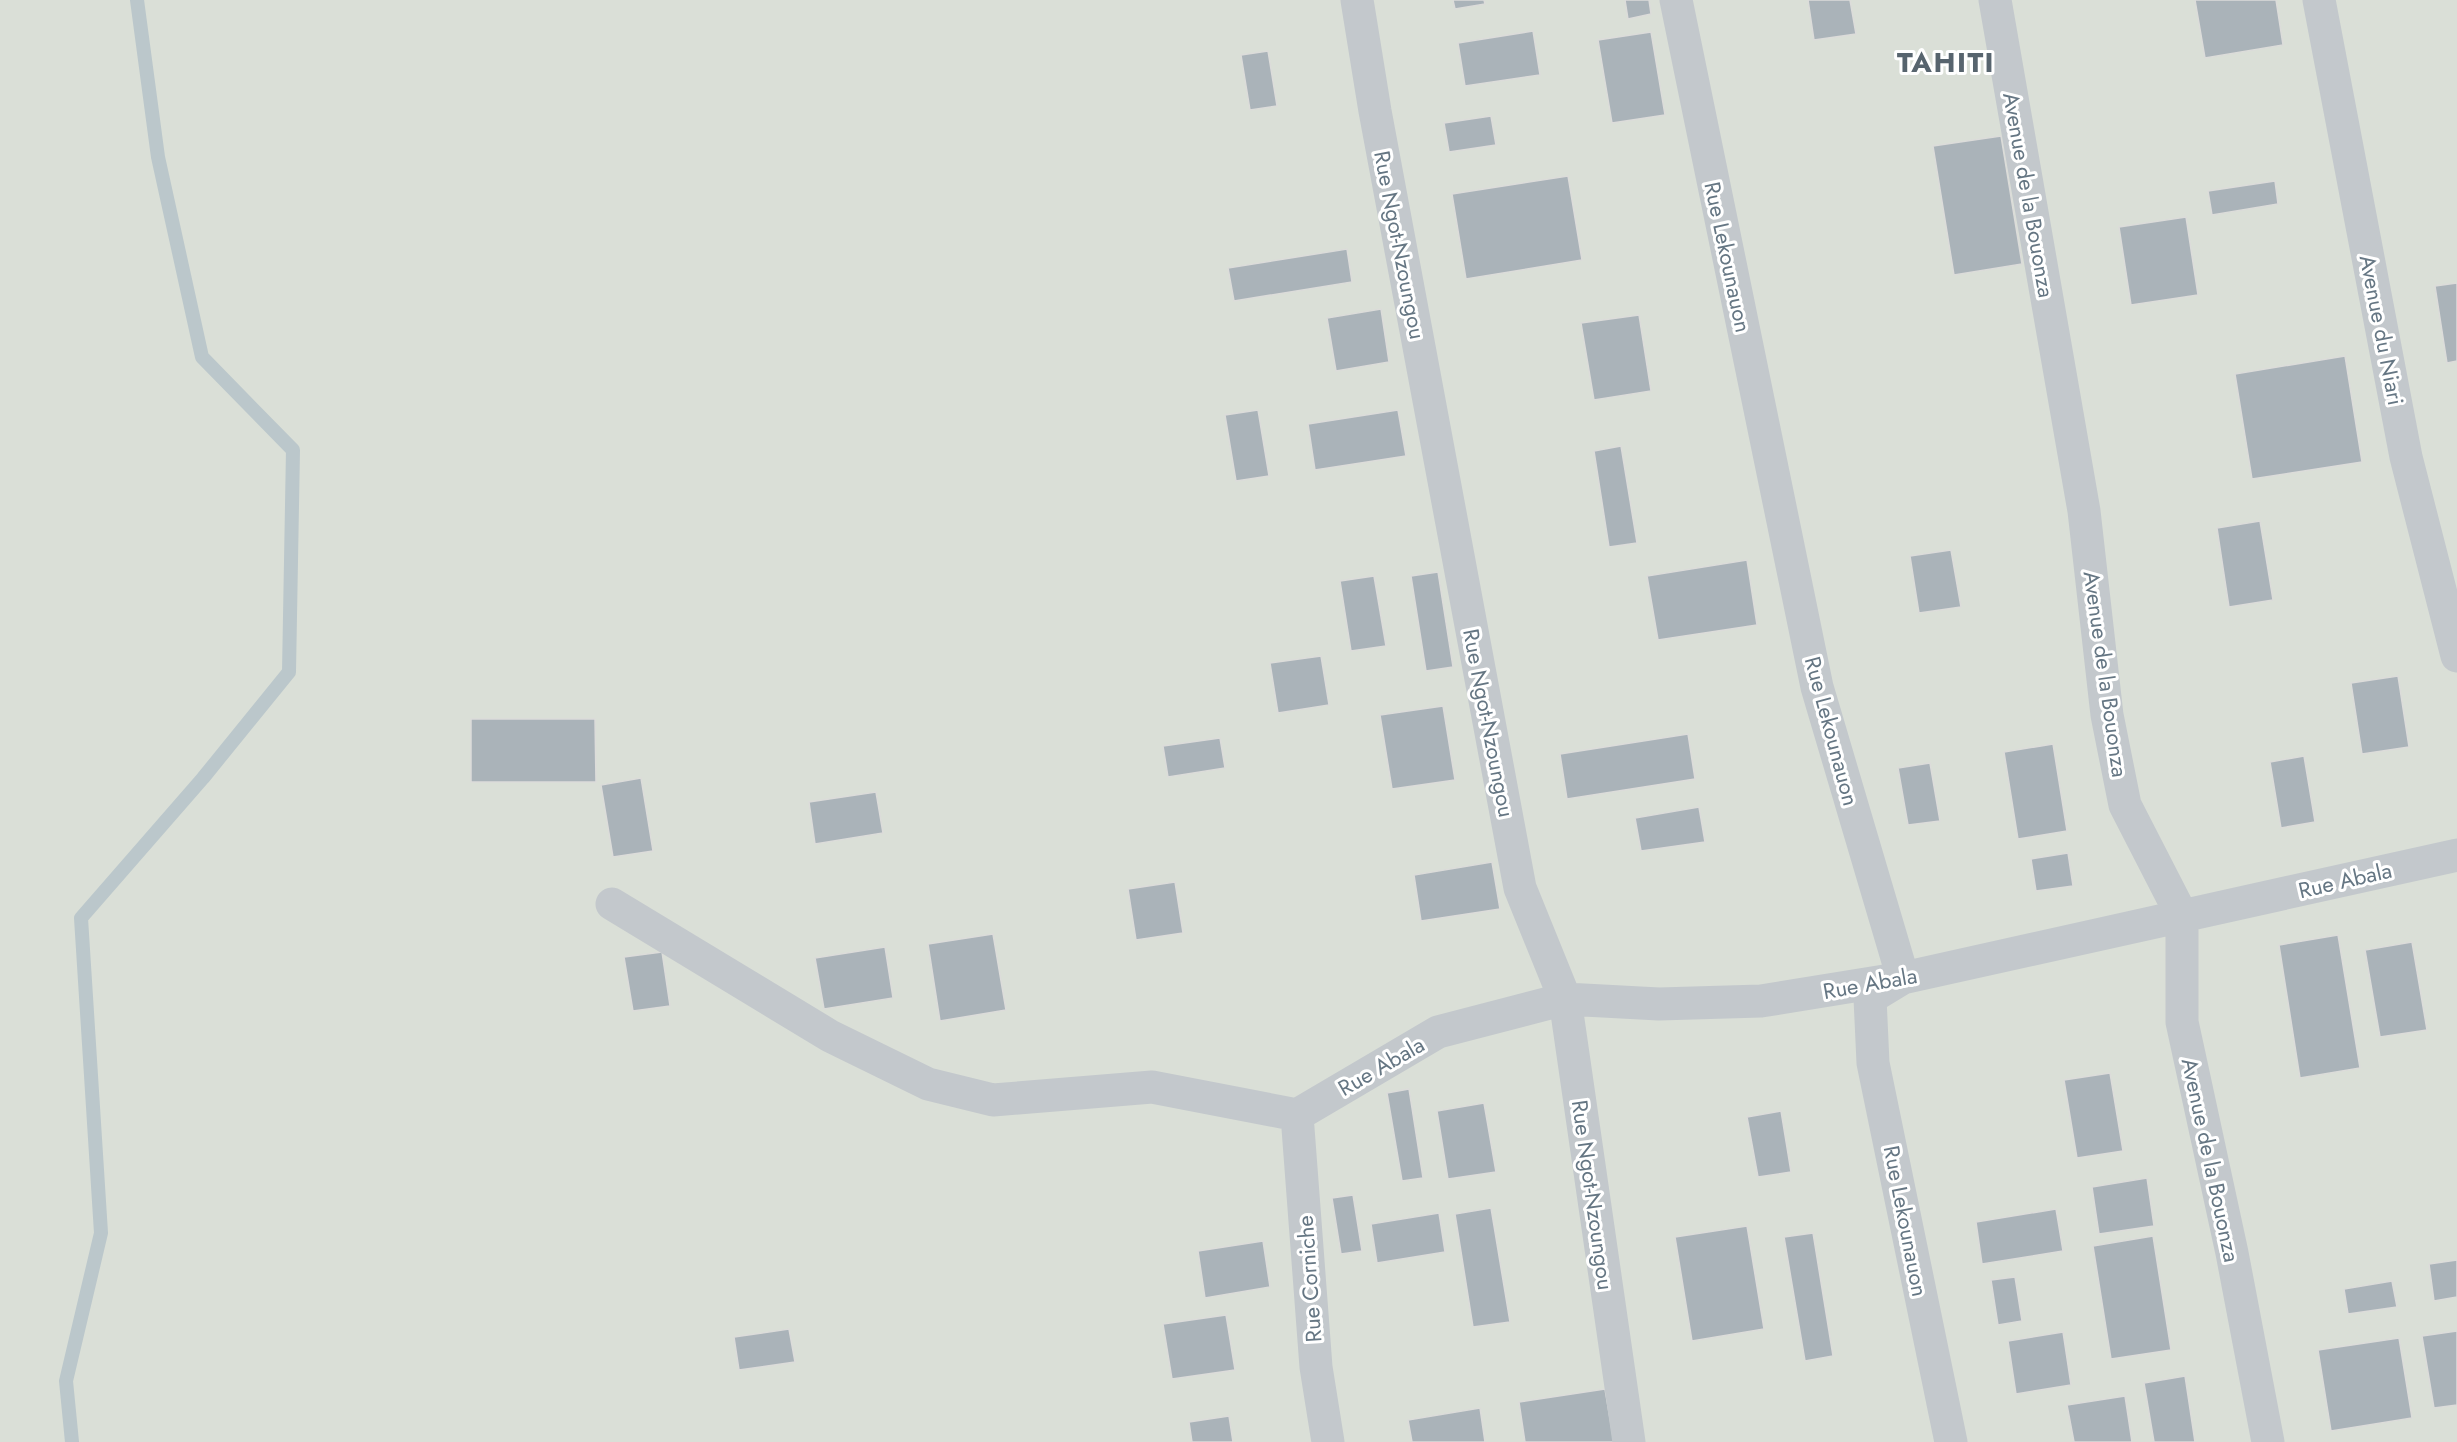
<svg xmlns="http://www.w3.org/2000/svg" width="2457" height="1442" viewBox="0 0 2457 1442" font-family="Jost,sans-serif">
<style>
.green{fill:#dadfd7}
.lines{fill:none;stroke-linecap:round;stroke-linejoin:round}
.stream{stroke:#bbc7cb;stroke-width:14}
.building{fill:#aab3b9;stroke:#dcdcda;stroke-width:1.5}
.minor{stroke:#c3c8cc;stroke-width:33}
.labels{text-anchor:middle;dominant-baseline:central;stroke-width:6;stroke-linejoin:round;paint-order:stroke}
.street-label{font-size:22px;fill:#657683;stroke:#fff}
.district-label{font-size:28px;font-weight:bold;letter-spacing:1.5px;fill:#57646e;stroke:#fff}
</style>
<rect width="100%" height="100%" fill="#fafaf8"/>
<path class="green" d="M 0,0 L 2457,0 L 2457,1442 L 0,1442 Z"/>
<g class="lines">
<path class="stream" d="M 72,1442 L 66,1381 L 101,1233 L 81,918 L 203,778 L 289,672 L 293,450 L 202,357 L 158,157 L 137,0"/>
</g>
<path class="building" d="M 1453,0 L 1484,0 L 1485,4 L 1455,9 Z
M 1625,0 L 1649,0 L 1651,14 L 1628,19 Z
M 1808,0 L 1850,0 L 1856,34 L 1814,40 Z
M 2195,0 L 2276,0 L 2283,45 L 2205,58 Z
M 1533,31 L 1540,75 L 1465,86 L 1458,43 Z
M 1651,32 L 1665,115 L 1612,123 L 1598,40 Z
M 1268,51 L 1277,106 L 1250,110 L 1241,55 Z
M 1491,116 L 1496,145 L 1449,152 L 1444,123 Z
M 2001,136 L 2022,264 L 1954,275 L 1933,146 Z
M 1568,176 L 1582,260 L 1466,279 L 1452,194 Z
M 2275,181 L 2278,204 L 2212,215 L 2208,191 Z
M 2186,217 L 2198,295 L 2131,305 L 2119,227 Z
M 1347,249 L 1352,282 L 1234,301 L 1228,268 Z
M 2457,283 L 2457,361 L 2447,363 L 2435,286 Z
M 1381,309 L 1389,362 L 1336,371 L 1327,318 Z
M 1639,315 L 1651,391 L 1594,400 L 1581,323 Z
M 2345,356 L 2362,462 L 2252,479 L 2235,374 Z
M 1258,410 L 1269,476 L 1236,481 L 1225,415 Z
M 1398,410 L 1406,456 L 1315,470 L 1308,424 Z
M 1621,446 L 1637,543 L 1609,547 L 1594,451 Z
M 2260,521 L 2273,600 L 2229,607 L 2217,528 Z
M 1951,550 L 1961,607 L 1919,613 L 1910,556 Z
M 1747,560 L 1757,625 L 1658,640 L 1647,576 Z
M 1438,572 L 1453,667 L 1426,671 L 1411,576 Z
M 1374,576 L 1386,646 L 1351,651 L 1340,581 Z
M 1321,656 L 1329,705 L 1278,713 L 1270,663 Z
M 2398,676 L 2409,747 L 2362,754 L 2351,683 Z
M 1443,706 L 1455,780 L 1392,789 L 1380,715 Z
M 471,719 L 595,719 L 596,782 L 471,782 Z
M 1688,734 L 1695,779 L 1567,799 L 1560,754 Z
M 1220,738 L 1225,768 L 1168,777 L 1163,746 Z
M 2053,744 L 2067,831 L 2018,839 L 2004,752 Z
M 2304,756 L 2315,822 L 2281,828 L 2270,762 Z
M 1930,763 L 1940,821 L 1908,825 L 1898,768 Z
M 641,778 L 653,851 L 613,857 L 601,785 Z
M 876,792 L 883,833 L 815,844 L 809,802 Z
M 1699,807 L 1705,842 L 1641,851 L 1635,818 Z
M 2068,853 L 2073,886 L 2036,891 L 2031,859 Z
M 1492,862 L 1500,909 L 1421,921 L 1414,875 Z
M 1175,882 L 1183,933 L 1136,940 L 1128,889 Z
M 993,934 L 1006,1010 L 940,1021 L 928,944 Z
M 2338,935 L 2360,1068 L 2300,1078 L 2279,945 Z
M 2412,942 L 2427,1030 L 2380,1037 L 2365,950 Z
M 885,947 L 893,998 L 824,1009 L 815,958 Z
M 662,952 L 670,1006 L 633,1011 L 624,957 Z
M 2110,1073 L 2123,1151 L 2077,1158 L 2064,1080 Z
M 1409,1089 L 1423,1178 L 1402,1181 L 1387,1093 Z
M 1484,1103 L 1496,1172 L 1448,1179 L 1437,1111 Z
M 1781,1111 L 1791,1172 L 1758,1177 L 1747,1117 Z
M 2147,1178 L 2154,1226 L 2099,1234 L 2092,1187 Z
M 1353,1195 L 1362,1251 L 1341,1254 L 1332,1198 Z
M 1491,1208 L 1510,1322 L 1473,1327 L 1455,1214 Z
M 2056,1209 L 2063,1251 L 1982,1264 L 1976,1222 Z
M 1439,1213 L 1445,1252 L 1377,1263 L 1371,1224 Z
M 1747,1226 L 1764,1329 L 1692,1341 L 1675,1237 Z
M 1813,1233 L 1833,1356 L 1805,1361 L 1784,1237 Z
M 2153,1236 L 2171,1350 L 2111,1359 L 2093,1246 Z
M 1263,1241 L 1270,1287 L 1205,1298 L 1198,1251 Z
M 2457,1260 L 2457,1297 L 2434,1301 L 2429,1264 Z
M 2015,1277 L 2022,1321 L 1998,1325 L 1991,1280 Z
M 2392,1281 L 2397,1307 L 2348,1314 L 2344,1289 Z
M 1226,1315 L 1235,1370 L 1172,1379 L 1163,1324 Z
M 789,1329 L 795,1362 L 739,1370 L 734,1337 Z
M 2457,1331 L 2457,1405 L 2434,1408 L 2422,1336 Z
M 2063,1332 L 2071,1385 L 2016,1394 L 2008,1341 Z
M 2399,1338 L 2412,1418 L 2331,1431 L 2318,1350 Z
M 2185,1376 L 2195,1442 L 2154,1442 L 2144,1383 Z
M 1605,1389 L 1614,1442 L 1525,1442 L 1519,1402 Z
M 2125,1396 L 2132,1442 L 2074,1442 L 2067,1405 Z
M 1480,1408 L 1485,1442 L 1412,1442 L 1408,1420 Z
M 1229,1416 L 1233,1442 L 1192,1442 L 1189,1422 Z"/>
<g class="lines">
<path class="minor" d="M 1357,0 L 1375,111 L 1520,888 L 1565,999 L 1629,1442
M 1676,0 L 1817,687 L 1903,978 L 1870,998 L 1873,1063 L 1951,1442
M 1995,0 L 2084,511 L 2107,715 L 2125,805 L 2182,916 L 2182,1022 L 2232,1253 L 2268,1442
M 2319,0 L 2406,457 L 2457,656
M 612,904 L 830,1036 L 928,1084 L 993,1100 L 1152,1087 L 1297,1115
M 1297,1115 L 1438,1032 L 1565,999 L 1659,1004 L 1761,1001 L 1903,978 L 2457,855
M 1297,1115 L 1316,1367 L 1328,1442"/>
</g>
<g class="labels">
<g class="street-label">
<text transform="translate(2029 195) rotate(80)">Avenue de la Bouonza</text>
<text transform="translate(1400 245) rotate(79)">Rue Ngot-Nzoungou</text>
<text transform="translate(1728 257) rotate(78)">Rue Lekounauon</text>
<text transform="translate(2382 330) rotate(79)">Avenue du Niari</text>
<text transform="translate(2106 674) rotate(82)">Avenue de la Bouonza</text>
<text transform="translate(1489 723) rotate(79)">Rue Ngot-Nzoungou</text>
<text transform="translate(1832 731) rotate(75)">Rue Lekounauon</text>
<text transform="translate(2345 880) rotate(-13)">Rue Abala</text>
<text transform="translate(1870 983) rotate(-10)">Rue Abala</text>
<text transform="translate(1381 1066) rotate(-30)">Rue Abala</text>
<text transform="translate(2211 1160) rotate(78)">Avenue de la Bouonza</text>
<text transform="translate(1593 1195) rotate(82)">Rue Ngot-Nzoungou</text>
<text transform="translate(1906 1221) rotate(79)">Rue Lekounauon</text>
<text transform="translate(1309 1279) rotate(-94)">Rue Corniche</text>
</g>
<g class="district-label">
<text x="1946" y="62">TAHITI</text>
</g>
</g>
</svg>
